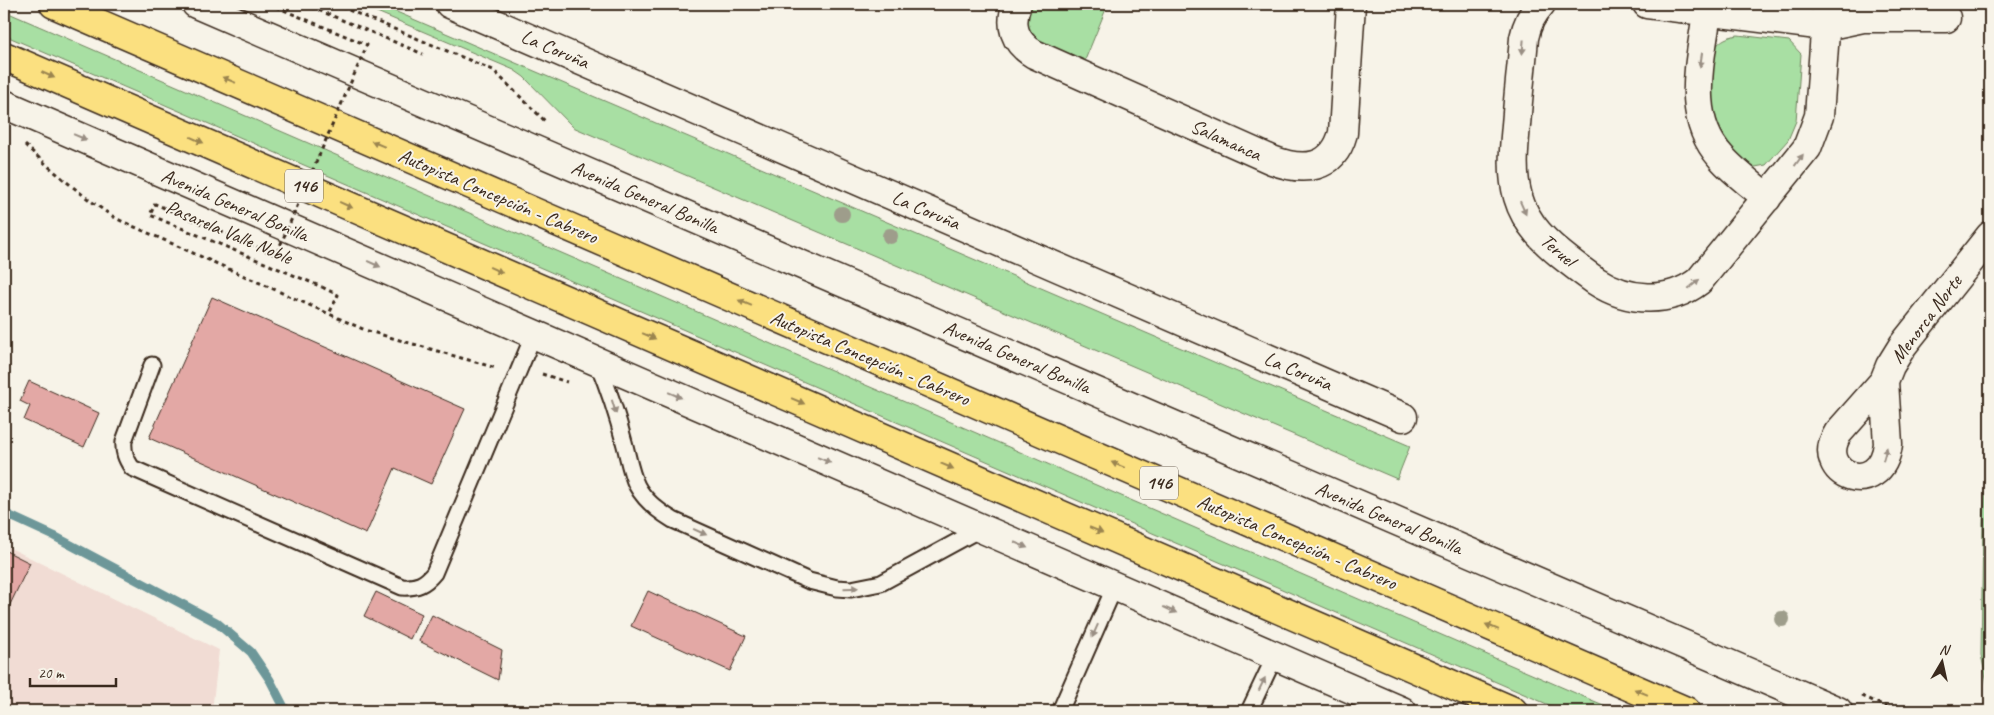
<svg xmlns="http://www.w3.org/2000/svg" width="1994" height="715" viewBox="0 0 1994 715" font-family="Caveat,sans-serif">
<style>
.built{fill:#f1dcd4}
.green{fill:#a8dfa3;stroke:#728460}
.lines{fill:none;stroke-linecap:round;stroke-linejoin:round}
.stream{stroke:#6d9799;stroke-width:9}
.building{fill:#e3a8a5;stroke:#3b2a1e}
.lane-casing{stroke:#3b2a1e;stroke-width:19}
.street-casing{stroke:#3b2a1e;stroke-width:31}
.secondary-casing{stroke:#3b2a1e;stroke-width:31}
.highway-casing{stroke:#3b2a1e;stroke-width:31}
.path{stroke:#3b2a1e;stroke-width:3;stroke-dasharray:4 4;stroke-linecap:butt}
.lane{stroke:#f7f3e8;stroke-width:15}
.street{stroke:#f7f3e8;stroke-width:28}
.secondary{stroke:#f7f3e8;stroke-width:28}
.highway{stroke:#fbe080;stroke-width:28}
.path-bridge{stroke:#3b2a1e;stroke-width:3;stroke-dasharray:4 4;stroke-linecap:butt}
.tree{fill:#9e9d8b}
.oneway{fill:#998e83}
.oneway2{fill:#9b854f}
.labels{text-anchor:middle;dominant-baseline:central;stroke-width:4;stroke-linejoin:round;paint-order:stroke}
.shield{fill:#f7f3e8;stroke:#73665b;stroke-width:1}
.shield-label{font-size:19px;font-weight:bold;fill:#3b2a1e}
.street-label{font-size:20px;fill:#3b2a1e;stroke:#f7f3e8}
</style>
<rect width="100%" height="100%" fill="#f7f3e8"/>
<filter id="ink" filterUnits="userSpaceOnUse"><feTurbulence type="fractalNoise" baseFrequency=".02" numOctaves="2"/><feDisplacementMap in="SourceGraphic" scale="10" xChannelSelector="R" yChannelSelector="G"/><feConvolveMatrix kernelMatrix="1 2 1 2 8 2 1 2 1" color-interpolation-filters="sRGB"/></filter>
<g filter="url(#ink)">
<path class="built" d="M 4,545 L 219,650 L 212,711 L 4,711 Z"/>
<path class="green" d="M 358,4 L 378,4 L 1410,446 L 1397,479 L 573,127 L 524,77 L 514,70 Z
M 1027,4 L 1108,4 L 1083,65 L 1036,45 L 1022,29 Z
M 4,11 L 1589,699 L 1618,711 L 1563,711 L 4,35 Z
M 1738,35 L 1789,41 L 1801,54 L 1796,121 L 1788,140 L 1766,165 L 1755,167 L 1744,163 L 1716,131 L 1709,95 L 1715,48 C 1721,39 1728,37 1738,35 Z
M 1990,435 L 1990,696 L 1981,655 L 1983,522 Z"/>
<g class="lines">
<path class="stream" d="M 4,513 L 54,536 L 216,622 L 251,652 L 270,680 L 286,711"/>
</g>
<path class="building" d="M 212,297 L 465,409 L 431,484 L 395,468 L 366,534 L 149,438 Z
M 29,381 L 99,413 L 84,447 L 24,420 L 30,406 L 20,401 Z
M 4,550 L 30,563 L 4,617 Z
M 648,591 L 746,636 L 730,671 L 631,626 Z
M 376,592 L 422,614 L 410,639 L 364,616 Z
M 432,615 L 502,650 L 498,680 L 419,641 Z"/>
<g class="lines">
<g class="lane-casing">
<path id="lane" d="M 597,361 C 608,388 617,414 624,442 C 628,456 630,472 637,486 C 645,501 658,511 673,520 L 809,581 L 837,588 L 851,589 L 881,583 L 982,528
M 152,365 L 124,441 C 123,452 126,459 132,468 L 402,587 C 417,588 425,584 434,573 L 534,334
M 1060,711 L 1115,586
M 1249,711 L 1275,656"/>
</g>
<g class="street-casing">
<path id="street" d="M 450,4 L 1403,417
M 1017,4 C 1009,25 1014,42 1034,54 L 1272,160 C 1303,172 1333,170 1343,133 L 1351,4
M 1541,4 C 1532,14 1527,23 1524,38 C 1522,63 1519,88 1517,113 C 1515,141 1510,169 1518,197 C 1526,225 1547,244 1569,261 C 1578,268 1587,275 1596,281 C 1628,302 1669,304 1699,281 L 1807,148 L 1819,116 L 1827,4
M 1647,4 L 1825,26 L 1863,18 L 1946,18
M 1707,12 C 1701,61 1684,116 1721,157 C 1734,172 1752,185 1767,198
M 1884,381 L 1888,444 C 1881,501 1812,475 1838,433 L 1884,381 L 1890,366 L 1903,345 L 1990,236"/>
</g>
<g class="secondary-casing">
<path id="secondary" d="M 196,4 L 1838,711
M 4,104 L 1402,711"/>
</g>
<g class="highway-casing">
<path id="highway" d="M 54,4 L 1686,711
M 4,56 L 1513,711"/>
</g>
<path class="path" d="M 304,4 L 423,54
M 334,4 L 493,70 L 546,122
M 25,145 C 54,172 84,198 117,219 L 365,330 L 496,368
M 322,287 L 338,295 L 329,314
M 542,374 L 567,382
M 1862,696 L 1896,711"/>
<use href="#lane" class="lane"/>
<use href="#street" class="street"/>
<use href="#secondary" class="secondary"/>
<use href="#highway" class="highway"/>
<path class="path-bridge" d="M 269,4 L 367,45 L 276,255 L 155,204 L 150,215 L 322,287"/>
</g>
<g class="tree">
<circle cx="842" cy="214" r="8"/>
<circle cx="890" cy="236" r="8"/>
<circle cx="1782" cy="619" r="8"/>
</g>
<defs><path id="oneway-solid" d="M-6-.8H1V-3.2L6.5 0L1 3.2V.8H-6Z" transform="scale(1.25)"/></defs>
<g class="oneway">
<use href="#oneway-solid" transform="translate(1523 47) rotate(95)"/>
<use href="#oneway-solid" transform="translate(1701 60) rotate(98)"/>
<use href="#oneway-solid" transform="translate(80 137) rotate(23)"/>
<use href="#oneway-solid" transform="translate(1799 160) rotate(-54)"/>
<use href="#oneway-solid" transform="translate(1523 208) rotate(66)"/>
<use href="#oneway-solid" transform="translate(374 264) rotate(24)"/>
<use href="#oneway-solid" transform="translate(1694 284) rotate(-40)"/>
<use href="#oneway-solid" transform="translate(675 395) rotate(23)"/>
<use href="#oneway-solid" transform="translate(614 407) rotate(73)"/>
<use href="#oneway-solid" transform="translate(1885 454) rotate(-74)"/>
<use href="#oneway-solid" transform="translate(824 460) rotate(23)"/>
<use href="#oneway-solid" transform="translate(700 532) rotate(24)"/>
<use href="#oneway-solid" transform="translate(1021 545) rotate(23)"/>
<use href="#oneway-solid" transform="translate(851 588) rotate(-2)"/>
<use href="#oneway-solid" transform="translate(1170 610) rotate(24)"/>
<use href="#oneway-solid" transform="translate(1095 631) rotate(114)"/>
<use href="#oneway-solid" transform="translate(1262 684) rotate(-64)"/>
</g>
<g class="oneway2">
<use href="#oneway-solid" transform="translate(48 75) rotate(24)"/>
<use href="#oneway-solid" transform="translate(229 80) rotate(-157)"/>
<use href="#oneway-solid" transform="translate(197 140) rotate(24)"/>
<use href="#oneway-solid" transform="translate(378 144) rotate(-157)"/>
<use href="#oneway-solid" transform="translate(346 205) rotate(24)"/>
<use href="#oneway-solid" transform="translate(496 270) rotate(24)"/>
<use href="#oneway-solid" transform="translate(745 303) rotate(-157)"/>
<use href="#oneway-solid" transform="translate(649 336) rotate(23)"/>
<use href="#oneway-solid" transform="translate(798 401) rotate(23)"/>
<use href="#oneway-solid" transform="translate(1118 465) rotate(-157)"/>
<use href="#oneway-solid" transform="translate(947 466) rotate(23)"/>
<use href="#oneway-solid" transform="translate(1096 530) rotate(23)"/>
<use href="#oneway-solid" transform="translate(1492 627) rotate(-157)"/>
<use href="#oneway-solid" transform="translate(1641 692) rotate(-157)"/>
</g>
</g>
<g class="labels">
<g class="shield">
<rect x="285" y="169.5" width="38" height="33" rx="4"/>
<rect x="1140" y="466.5" width="38" height="33" rx="4"/>
</g>
<g class="shield-label">
<text x="304" y="186">146</text>
<text x="1159" y="483">146</text>
</g>
<g class="street-label">
<text transform="translate(555 49) rotate(23)">La Coruña</text>
<text transform="translate(1226 140) rotate(24)">Salamanca</text>
<text transform="translate(498 196) rotate(23)">Autopista Concepción - Cabrero</text>
<text transform="translate(645 197) rotate(23)">Avenida General Bonilla</text>
<text transform="translate(235 205) rotate(23)">Avenida General Bonilla</text>
<text transform="translate(926 210) rotate(23)">La Coruña</text>
<text transform="translate(229 232) rotate(23)">Pasarela Valle Noble</text>
<text transform="translate(1558 250) rotate(41)">Teruel</text>
<text transform="translate(1926 319) rotate(-53)">Menorca Norte</text>
<text transform="translate(1017 357) rotate(23)">Avenida General Bonilla</text>
<text transform="translate(870 358) rotate(23)">Autopista Concepción - Cabrero</text>
<text transform="translate(1298 371) rotate(23)">La Coruña</text>
<text transform="translate(1389 518) rotate(23)">Avenida General Bonilla</text>
<text transform="translate(1297 542) rotate(23)">Autopista Concepción - Cabrero</text>
</g>
</g>
<rect width="1994" height="715" fill="none" stroke="#f7f3e8" stroke-width="20"/>
<rect x="10" y="10" width="1974" height="695" fill="none" stroke="#3b2a1e" stroke-width="2" filter="url(#ink)"/>
<g transform="translate(1942 662) rotate(9)" stroke="#f7f3e8" stroke-width="4" paint-order="stroke">
<path d="M0-4L9 19L0 12L-9 19Z" fill="#3b2a1e"/>
<text y="-8" font-size="14" font-weight="bold" text-anchor="middle" fill="#3b2a1e">N</text>
</g>
<path d="M30 678v8h86v-8" fill="none" stroke="#3b2a1e" stroke-width="2.5"/>
<text x="38" y="678" font-size="15" fill="#3b2a1e" stroke="#f7f3e8" stroke-width="4" paint-order="stroke">20 m</text>
</svg>
